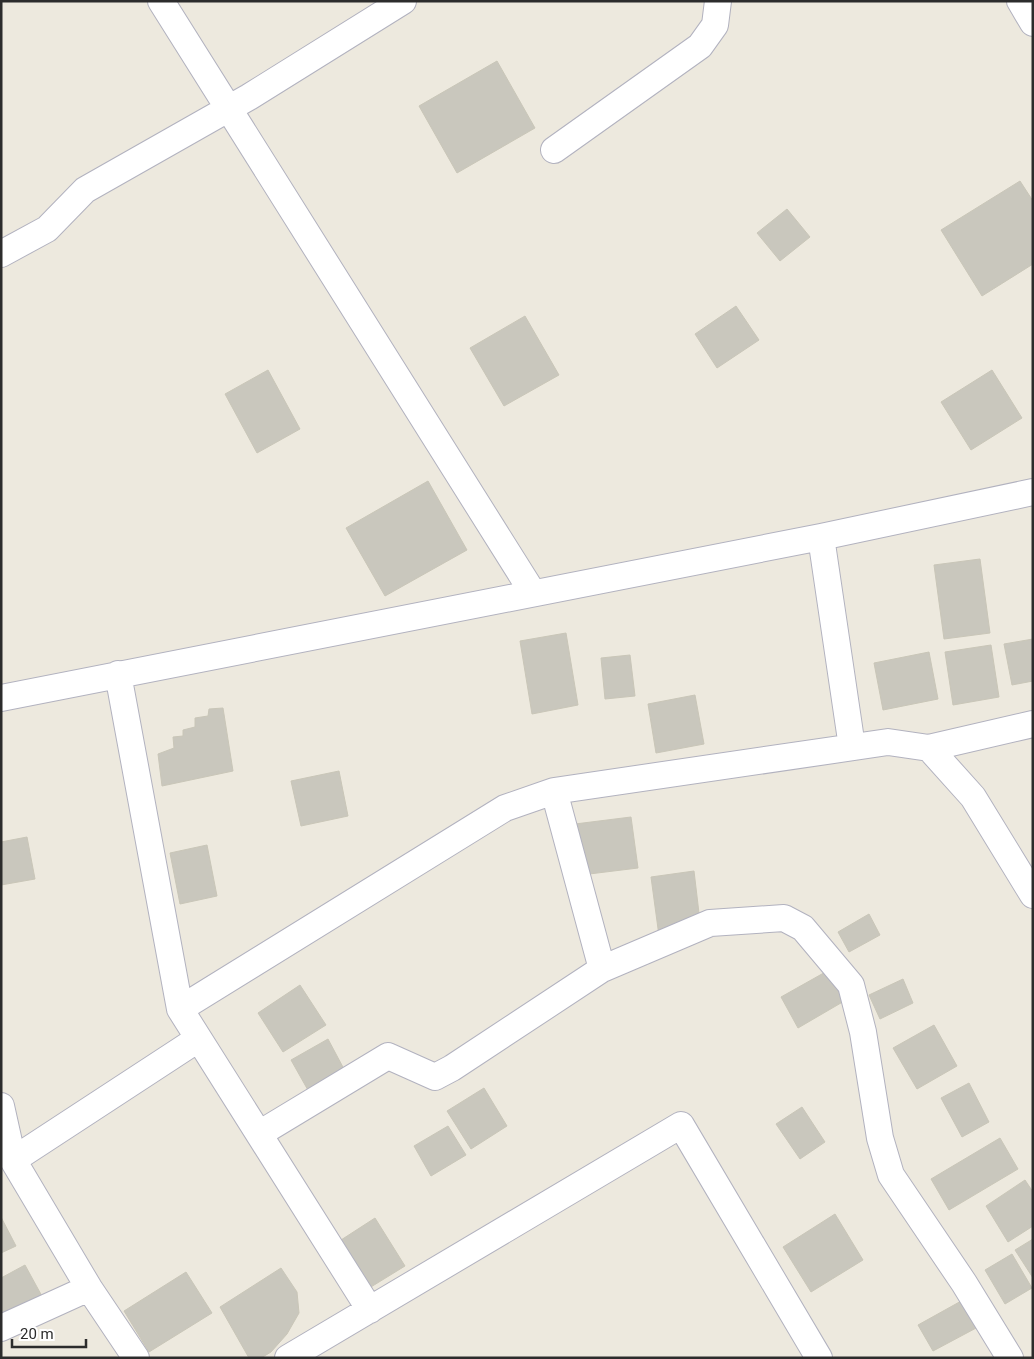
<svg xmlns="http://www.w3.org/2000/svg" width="1034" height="1359" viewBox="0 0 1034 1359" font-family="Roboto,sans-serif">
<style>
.building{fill:#c9c7bd;stroke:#c9c6b8}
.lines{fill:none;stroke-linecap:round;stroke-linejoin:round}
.minor-casing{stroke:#b2b2bf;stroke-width:28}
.minor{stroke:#fff;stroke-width:26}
</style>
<rect width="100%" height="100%" fill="#ede9de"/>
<path class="building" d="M 497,61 L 535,128 L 457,173 L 419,106 Z
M 1020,181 L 1033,201 L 1033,264 L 982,296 L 941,230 Z
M 787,209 L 810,237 L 780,261 L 757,233 Z
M 736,306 L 759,340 L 717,368 L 695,334 Z
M 525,316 L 559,375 L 504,406 L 470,348 Z
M 268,370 L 300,429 L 257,453 L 225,394 Z
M 992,370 L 1022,418 L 971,450 L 941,402 Z
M 428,481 L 467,550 L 385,596 L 346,528 Z
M 980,559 L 990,633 L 944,639 L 934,565 Z
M 566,633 L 578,705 L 532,714 L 520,641 Z
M 1033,639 L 1033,681 L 1012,685 L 1004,644 Z
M 991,645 L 999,697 L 953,705 L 945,652 Z
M 929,652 L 938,699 L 883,710 L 874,663 Z
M 630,655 L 635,696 L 605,699 L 601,658 Z
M 695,695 L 704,744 L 656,753 L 648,704 Z
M 223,708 L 233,771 L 162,786 L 158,754 L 174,748 L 173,737 L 183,736 L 183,730 L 195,727 L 195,718 L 208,716 L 209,709 Z
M 339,771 L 348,816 L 301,826 L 291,781 Z
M 631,817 L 638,868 L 581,875 L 575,824 Z
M 27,837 L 35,879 L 1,885 L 1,842 Z
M 207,845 L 217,896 L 180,904 L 170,853 Z
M 694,871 L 701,930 L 659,936 L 651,877 Z
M 869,914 L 880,935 L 849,952 L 838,932 Z
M 829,970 L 846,1000 L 798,1028 L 781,997 Z
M 903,979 L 913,1003 L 880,1019 L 869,995 Z
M 300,985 L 326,1025 L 283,1052 L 258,1013 Z
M 934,1025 L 957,1066 L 917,1089 L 893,1048 Z
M 328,1039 L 345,1071 L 309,1092 L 291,1060 Z
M 969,1083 L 989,1122 L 962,1137 L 941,1098 Z
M 484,1088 L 507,1126 L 471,1149 L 447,1111 Z
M 802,1107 L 825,1142 L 800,1159 L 776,1124 Z
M 448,1126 L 466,1155 L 431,1176 L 414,1146 Z
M 1000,1138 L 1018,1169 L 949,1210 L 931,1179 Z
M 1025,1180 L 1033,1192 L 1033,1226 L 1008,1242 L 986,1206 Z
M 835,1214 L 863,1260 L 811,1292 L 783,1247 Z
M 1,1217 L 16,1246 L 1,1253 Z
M 375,1218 L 405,1266 L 353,1298 L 324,1251 Z
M 1033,1239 L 1033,1278 L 1015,1250 Z
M 1012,1254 L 1032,1288 L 1005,1304 L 985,1270 Z
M 25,1265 L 43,1298 L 1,1321 L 1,1278 Z
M 281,1268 L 297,1292 L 299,1313 L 287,1334 L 271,1352 L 261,1358 L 249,1358 L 220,1307 Z
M 186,1272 L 212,1313 L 149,1352 L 124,1311 Z
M 963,1300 L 978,1327 L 933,1351 L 918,1325 Z"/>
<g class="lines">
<g class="minor-casing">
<path id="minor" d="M 161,1 L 533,593
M 1020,1 L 1033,23
M 554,150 L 700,46 L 715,25 L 718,1
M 1,254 L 47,229 L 85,190 L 249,97 L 403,1
M 821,537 L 852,747
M 118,674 L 180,1009 L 370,1310
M 1,698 L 821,537 L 1033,492
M 929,748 L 1033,724
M 554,791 L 602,969
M 180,1009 L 505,808 L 554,791 L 888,742 L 929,748 L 973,797 L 1033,895
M 1,1106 L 13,1160 L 89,1288 L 136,1358
M 259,1134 L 388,1056 L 435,1077 L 452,1068 L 602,969 L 710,923 L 784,918 L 803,928 L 851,985 L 863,1032 L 880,1138 L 891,1175 L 964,1283 L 1010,1358
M 13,1160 L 198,1039
M 1,1328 L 89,1288
M 288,1358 L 681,1125 L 819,1358"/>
</g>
<use href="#minor" class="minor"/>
</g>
<rect width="1034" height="1359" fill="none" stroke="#2c2c2c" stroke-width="5"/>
<path d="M12 1339v8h74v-8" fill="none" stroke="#2c2c2c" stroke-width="2.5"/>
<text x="20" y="1339" font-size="15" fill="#2c2c2c" stroke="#ffffff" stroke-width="4" paint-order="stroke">20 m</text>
</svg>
